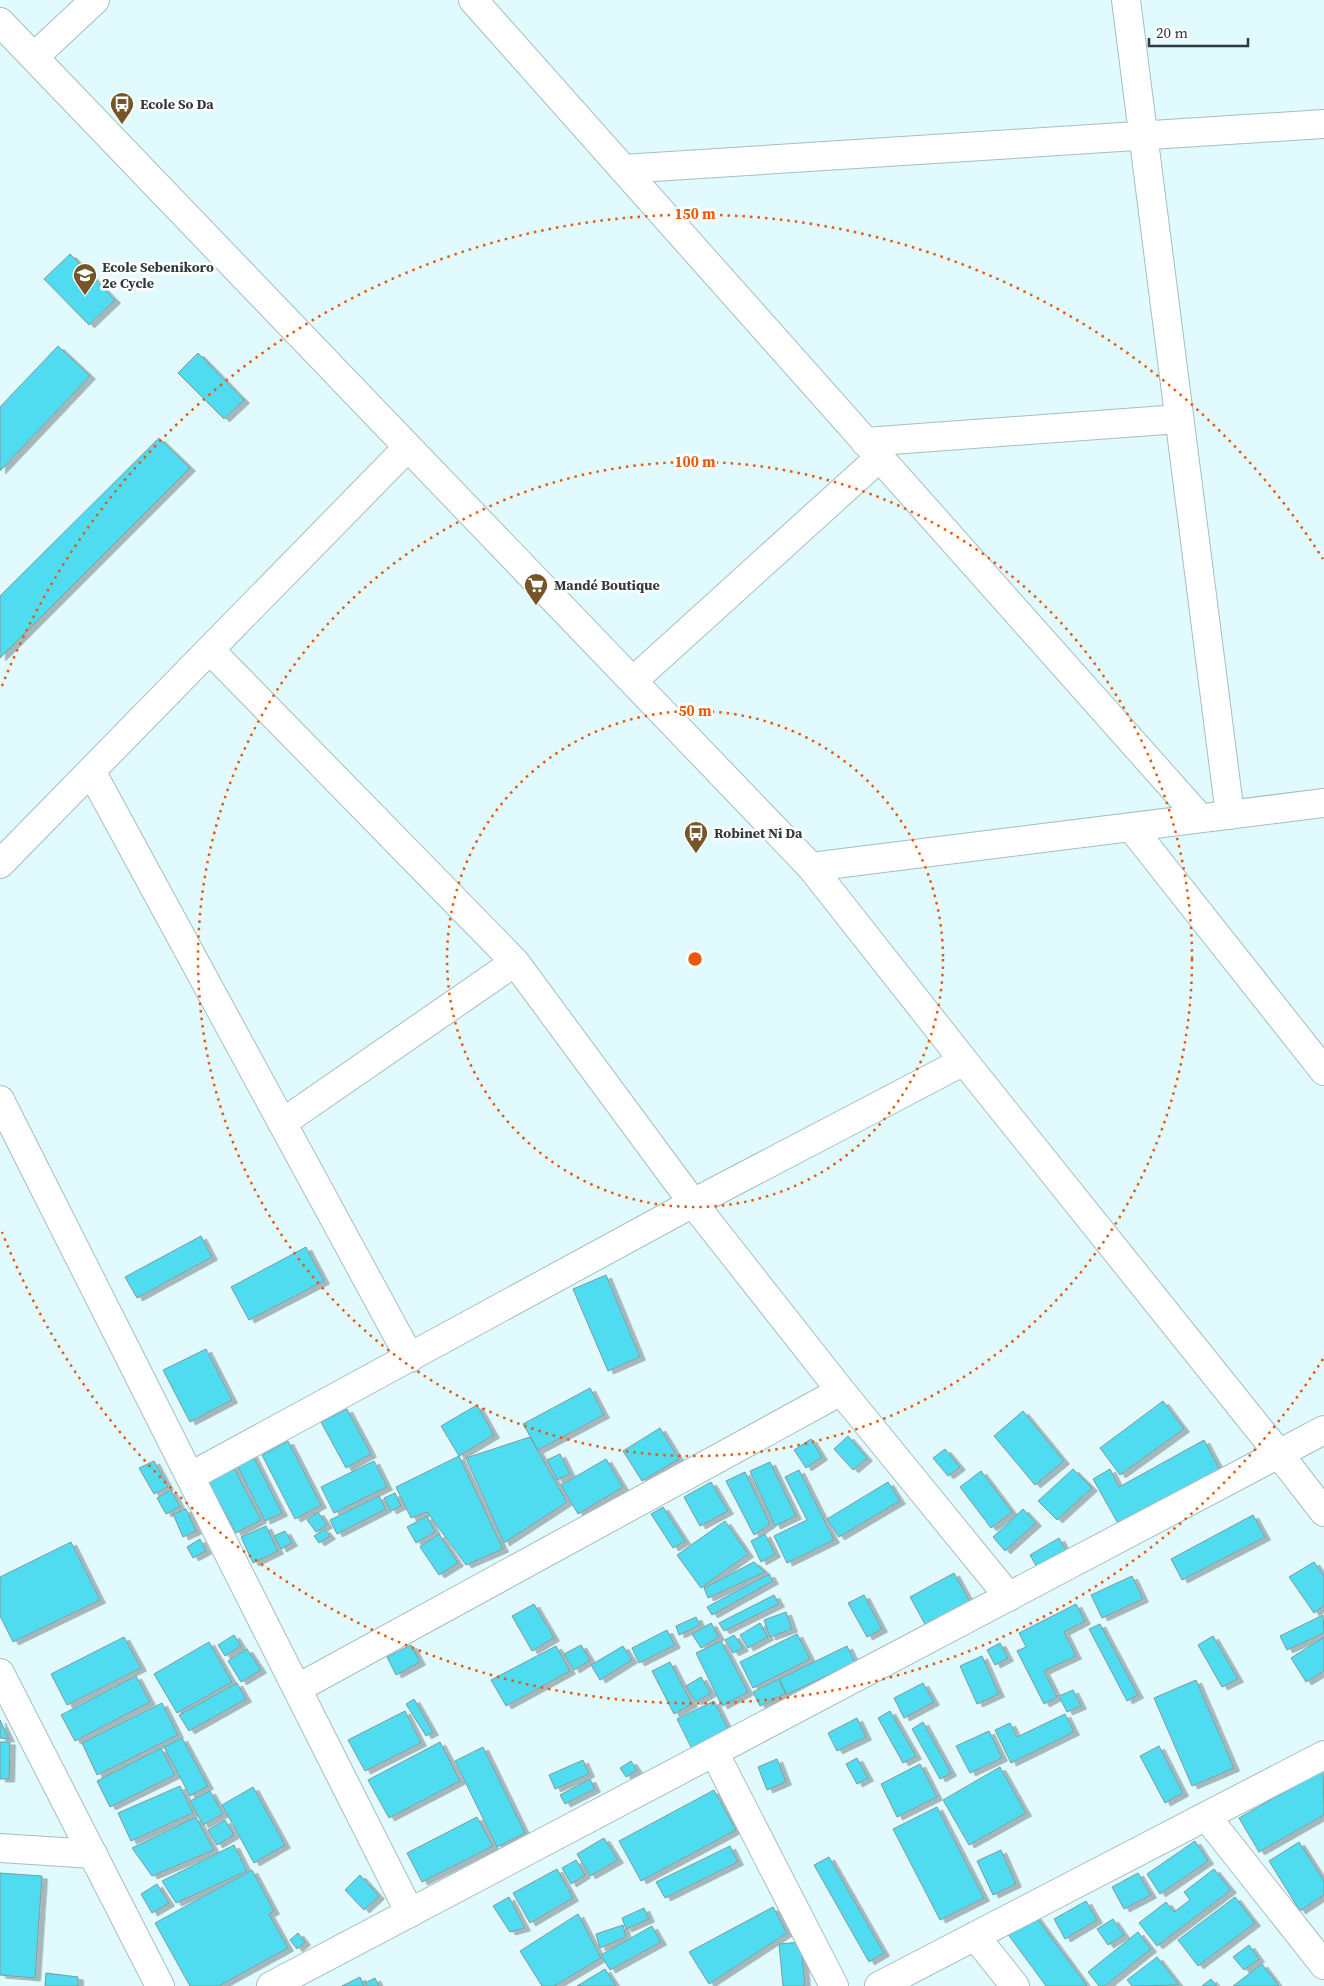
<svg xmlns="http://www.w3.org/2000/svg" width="1324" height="1986" viewBox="0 0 1324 1986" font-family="'Source Serif 4',serif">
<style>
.building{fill:#50dcf0;stroke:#81999c;filter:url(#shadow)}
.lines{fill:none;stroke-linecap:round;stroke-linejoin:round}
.minor-casing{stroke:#a6bec2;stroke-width:30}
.minor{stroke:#fff;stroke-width:28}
.ring{fill:none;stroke:#e8590c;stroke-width:2.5;stroke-dasharray:2.5 5}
.labels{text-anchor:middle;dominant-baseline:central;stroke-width:5;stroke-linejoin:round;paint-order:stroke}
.poi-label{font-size:14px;font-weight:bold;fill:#30393b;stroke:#fff;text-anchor:start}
.centre{fill:#e8590c;stroke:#fff;stroke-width:2.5}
.ring-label{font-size:15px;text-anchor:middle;font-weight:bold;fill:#e8590c;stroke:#fff;stroke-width:5;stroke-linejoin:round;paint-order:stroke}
</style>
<defs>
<filter id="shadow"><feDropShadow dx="5.5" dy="3" stdDeviation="0" flood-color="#0004"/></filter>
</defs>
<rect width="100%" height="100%" fill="#e0fafe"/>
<path class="building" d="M 70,254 L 115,300 L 89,325 L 44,279 Z
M 58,346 L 90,376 L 0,471 L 0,407 Z
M 198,353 L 244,400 L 224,419 L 178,373 Z
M 159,438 L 190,468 L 0,658 L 0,596 Z
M 201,1236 L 212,1257 L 137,1298 L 125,1277 Z
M 306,1247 L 324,1281 L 249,1320 L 231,1287 Z
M 606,1275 L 640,1357 L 608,1371 L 573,1289 Z
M 206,1349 L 232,1400 L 190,1422 L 163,1370 Z
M 590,1388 L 604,1415 L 538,1450 L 523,1424 Z
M 1163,1401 L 1184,1429 L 1120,1475 L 1100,1448 Z
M 477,1405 L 494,1435 L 459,1456 L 441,1426 Z
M 347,1409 L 371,1454 L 346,1468 L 321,1422 Z
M 1023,1411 L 1064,1461 L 1035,1485 L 994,1436 Z
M 660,1428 L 679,1459 L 642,1481 L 623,1451 Z
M 848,1436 L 867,1458 L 853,1470 L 834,1449 Z
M 530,1437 L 567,1502 L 504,1543 L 466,1458 Z
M 811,1439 L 822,1457 L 806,1468 L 794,1450 Z
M 1204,1440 L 1221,1472 L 1120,1527 L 1093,1479 L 1110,1469 L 1119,1487 Z
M 288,1441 L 321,1505 L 295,1519 L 262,1455 Z
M 945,1449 L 960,1467 L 948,1476 L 933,1458 Z
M 251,1452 L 282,1513 L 265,1521 L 234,1459 Z
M 560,1454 L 570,1474 L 557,1480 L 547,1460 Z
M 459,1456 L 503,1549 L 466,1565 L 427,1512 L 411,1518 L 396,1487 Z
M 606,1459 L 623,1487 L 578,1514 L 561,1485 Z
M 230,1460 L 261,1520 L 236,1533 L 204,1474 Z
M 154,1461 L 168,1487 L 154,1494 L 139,1468 Z
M 374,1461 L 387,1487 L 334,1513 L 321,1487 Z
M 770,1462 L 796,1516 L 775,1526 L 750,1471 Z
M 1073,1469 L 1092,1488 L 1057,1520 L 1038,1501 Z
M 799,1470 L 834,1540 L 787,1563 L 774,1536 L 807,1520 L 785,1477 Z
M 981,1471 L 1012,1512 L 991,1528 L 960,1487 Z
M 745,1472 L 770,1524 L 754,1535 L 726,1481 Z
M 711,1482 L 728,1511 L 700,1526 L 684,1497 Z
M 888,1482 L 900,1501 L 839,1537 L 827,1519 Z
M 171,1490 L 180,1507 L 166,1514 L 157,1498 Z
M 395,1493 L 401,1506 L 391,1511 L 384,1498 Z
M 379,1496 L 386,1509 L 337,1534 L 330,1520 Z
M 663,1507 L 685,1541 L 673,1548 L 651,1514 Z
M 186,1509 L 196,1531 L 183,1537 L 173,1514 Z
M 1023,1509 L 1036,1523 L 1005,1551 L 993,1537 Z
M 318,1512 L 327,1525 L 316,1532 L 307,1520 Z
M 1253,1515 L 1265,1537 L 1182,1580 L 1171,1559 Z
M 427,1516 L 435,1532 L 416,1543 L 407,1527 Z
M 725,1521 L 748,1554 L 701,1588 L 677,1555 Z
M 266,1526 L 278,1551 L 253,1563 L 241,1537 Z
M 324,1529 L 330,1536 L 319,1543 L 314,1536 Z
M 285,1531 L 292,1543 L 281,1549 L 274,1536 Z
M 439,1534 L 458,1563 L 439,1575 L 420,1547 Z
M 765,1534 L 775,1554 L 761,1562 L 751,1541 Z
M 1059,1538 L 1069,1556 L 1040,1573 L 1030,1555 Z
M 200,1539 L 206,1551 L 193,1558 L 187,1547 Z
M 71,1542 L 100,1600 L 13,1642 L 0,1616 L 0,1577 Z
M 754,1562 L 765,1572 L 708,1598 L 704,1588 Z
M 1314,1562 L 1324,1576 L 1324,1606 L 1314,1613 L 1289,1577 Z
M 954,1573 L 970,1602 L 926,1626 L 910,1597 Z
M 769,1574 L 773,1581 L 712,1615 L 707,1607 Z
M 1132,1576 L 1143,1599 L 1102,1618 L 1091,1595 Z
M 774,1595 L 779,1604 L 724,1631 L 719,1623 Z
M 864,1595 L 882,1629 L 867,1637 L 848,1603 Z
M 534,1604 L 554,1638 L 532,1651 L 512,1616 Z
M 1076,1604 L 1085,1621 L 1064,1632 L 1076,1656 L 1044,1671 L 1057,1697 L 1044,1704 L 1017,1651 L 1026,1647 L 1019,1633 Z
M 786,1612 L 792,1629 L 770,1637 L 764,1620 Z
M 1323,1615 L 1324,1633 L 1287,1650 L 1280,1636 Z
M 696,1617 L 700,1625 L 679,1635 L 676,1626 Z
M 711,1623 L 719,1637 L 701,1648 L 692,1634 Z
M 760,1623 L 768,1637 L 748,1648 L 740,1635 Z
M 1100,1624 L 1138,1695 L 1127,1701 L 1089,1629 Z
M 667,1630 L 675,1645 L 639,1663 L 632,1648 Z
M 797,1634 L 810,1659 L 753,1688 L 740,1662 Z
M 234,1635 L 241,1646 L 225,1656 L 218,1645 Z
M 734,1635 L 743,1648 L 733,1653 L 725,1640 Z
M 1213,1636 L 1238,1679 L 1222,1687 L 1198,1645 Z
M 124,1637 L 141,1668 L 67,1705 L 51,1674 Z
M 1324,1637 L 1324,1671 L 1306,1682 L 1291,1658 Z
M 721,1641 L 748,1692 L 722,1706 L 696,1653 Z
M 209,1642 L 232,1682 L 177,1713 L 154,1674 Z
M 1000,1643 L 1008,1658 L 995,1665 L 987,1650 Z
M 411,1645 L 420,1662 L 396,1675 L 387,1657 Z
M 581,1645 L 590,1660 L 574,1670 L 564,1654 Z
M 556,1646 L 570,1671 L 506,1706 L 491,1680 Z
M 623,1646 L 632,1660 L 600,1680 L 591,1665 Z
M 847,1646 L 855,1662 L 786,1695 L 779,1679 Z
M 247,1649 L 261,1670 L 241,1682 L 228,1661 Z
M 982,1656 L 999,1694 L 977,1704 L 960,1666 Z
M 670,1662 L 692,1704 L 674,1714 L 652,1671 Z
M 136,1676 L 150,1702 L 75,1741 L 61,1715 Z
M 701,1677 L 711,1693 L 696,1702 L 686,1686 Z
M 779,1679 L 786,1693 L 760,1706 L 753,1692 Z
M 1196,1680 L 1234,1768 L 1192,1786 L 1154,1698 Z
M 237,1683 L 246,1699 L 189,1731 L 179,1715 Z
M 923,1683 L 934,1702 L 904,1718 L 894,1698 Z
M 1073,1690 L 1081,1706 L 1067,1712 L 1059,1696 Z
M 414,1699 L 433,1732 L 426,1736 L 406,1704 Z
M 714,1701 L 731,1735 L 694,1753 L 677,1719 Z
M 162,1703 L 178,1735 L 97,1775 L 82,1743 Z
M 405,1711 L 421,1743 L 365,1771 L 348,1740 Z
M 890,1711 L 916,1756 L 903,1763 L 878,1718 Z
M 1065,1714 L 1074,1732 L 1011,1763 L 995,1730 L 1010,1723 L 1017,1737 Z
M 857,1718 L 866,1737 L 837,1751 L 828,1733 Z
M 0,1720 L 9,1739 L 0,1738 Z
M 923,1722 L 951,1773 L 940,1779 L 912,1729 Z
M 989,1731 L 1002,1758 L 970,1773 L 956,1746 Z
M 182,1738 L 208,1786 L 190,1796 L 164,1747 Z
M 0,1742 L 10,1742 L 9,1779 L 0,1779 Z
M 440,1742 L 460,1781 L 389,1818 L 368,1780 Z
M 1159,1746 L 1183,1793 L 1165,1803 L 1140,1756 Z
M 483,1747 L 525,1833 L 497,1847 L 455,1761 Z
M 161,1748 L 175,1775 L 110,1807 L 97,1781 Z
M 857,1758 L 868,1778 L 857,1784 L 846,1764 Z
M 777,1759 L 786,1782 L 767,1790 L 758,1767 Z
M 583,1760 L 589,1774 L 555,1789 L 549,1775 Z
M 631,1761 L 637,1770 L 626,1777 L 620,1768 Z
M 920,1764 L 937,1797 L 897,1817 L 881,1784 Z
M 1000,1767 L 1026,1813 L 969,1845 L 943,1800 Z
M 1323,1770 L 1324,1815 L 1259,1852 L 1239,1818 Z
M 590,1779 L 595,1789 L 565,1804 L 560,1795 Z
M 180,1786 L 193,1813 L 131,1841 L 118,1813 Z
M 253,1787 L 285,1845 L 254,1863 L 222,1805 Z
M 714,1790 L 736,1830 L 641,1881 L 619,1841 Z
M 210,1791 L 223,1814 L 203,1825 L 190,1801 Z
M 937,1807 L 984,1898 L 940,1920 L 893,1829 Z
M 196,1817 L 214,1850 L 152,1876 L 132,1848 Z
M 477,1817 L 493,1846 L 422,1882 L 407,1853 Z
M 225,1820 L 234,1835 L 217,1845 L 208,1830 Z
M 604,1838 L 618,1860 L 590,1876 L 577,1854 Z
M 1195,1841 L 1208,1861 L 1160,1894 L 1147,1874 Z
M 1299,1842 L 1324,1881 L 1324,1895 L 1300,1911 L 1269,1861 Z
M 234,1845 L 247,1871 L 176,1903 L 162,1881 Z
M 730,1846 L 738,1862 L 665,1898 L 656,1882 Z
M 1001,1850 L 1016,1884 L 993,1895 L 977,1861 Z
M 829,1857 L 884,1953 L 869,1962 L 814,1865 Z
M 576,1860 L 585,1875 L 571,1884 L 562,1868 Z
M 557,1869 L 573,1898 L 530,1923 L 513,1893 Z
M 1214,1869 L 1231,1890 L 1157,1946 L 1139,1923 L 1166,1902 L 1174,1912 L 1190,1900 L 1184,1892 Z
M 252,1870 L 274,1911 L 269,1914 L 288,1948 L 219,1986 L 190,1986 L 155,1923 Z
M 0,1873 L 42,1876 L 35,1978 L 0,1975 Z
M 1138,1873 L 1151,1895 L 1124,1909 L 1112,1887 Z
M 360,1875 L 379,1896 L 364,1910 L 345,1890 Z
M 157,1884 L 169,1903 L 152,1913 L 141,1894 Z
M 509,1897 L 525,1928 L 510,1932 L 493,1906 Z
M 1235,1897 L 1255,1923 L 1198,1966 L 1178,1940 Z
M 1086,1901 L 1097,1920 L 1065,1939 L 1054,1919 Z
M 773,1907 L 787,1933 L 709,1984 L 689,1952 Z
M 644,1908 L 649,1919 L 626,1929 L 622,1918 Z
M 578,1914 L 601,1958 L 554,1986 L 542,1986 L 520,1951 Z
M 1034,1914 L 1087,1986 L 1046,1986 L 1007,1933 Z
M 1113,1919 L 1124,1935 L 1108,1945 L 1097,1929 Z
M 623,1925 L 626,1937 L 600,1948 L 596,1934 Z
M 652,1926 L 661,1942 L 610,1970 L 601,1955 Z
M 1138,1932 L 1151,1949 L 1105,1986 L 1099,1986 L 1088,1972 Z
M 298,1933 L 305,1942 L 297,1949 L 290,1940 Z
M 801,1942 L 805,1986 L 783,1986 L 779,1944 Z
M 1249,1945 L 1259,1959 L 1244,1970 L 1233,1957 Z
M 1157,1957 L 1179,1985 L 1132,1986 L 1127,1980 Z
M 1262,1964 L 1279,1986 L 1233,1986 Z
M 605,1969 L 616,1986 L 577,1986 Z
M 46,1973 L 78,1977 L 78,1986 L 45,1986 Z
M 360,1977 L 364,1986 L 342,1986 Z
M 375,1978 L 379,1986 L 367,1986 L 365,1983 Z
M 1211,1979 L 1217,1986 L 1202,1986 Z"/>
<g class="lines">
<g class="minor-casing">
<path id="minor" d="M 473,0 L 1200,818
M 1126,0 L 1230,815
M 0,22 L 811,867 L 964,1061 L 1279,1454 L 1324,1512
M 34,57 L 95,0
M 623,169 L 1324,124
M 865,442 L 1179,419
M 210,650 L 515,962 L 693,1203 L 841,1391 L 1009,1597
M 633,681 L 879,458
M 91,771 L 410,1358
M 1131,827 L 1324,1071
M 0,864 L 408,447
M 811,867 L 1324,803
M 0,1100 L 410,1913
M 282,1123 L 515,962
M 191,1476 L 693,1203 L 964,1061
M 0,1673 L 160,1986
M 298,1688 L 841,1391
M 714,1752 L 834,1986
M 1206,1816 L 1324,1965
M 0,1848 L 93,1854
M 975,1936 L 1015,1986
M 271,1986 L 1324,1430
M 879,1986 L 1324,1755"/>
</g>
<use href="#minor" class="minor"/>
</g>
<g class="ring">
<circle cx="695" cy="959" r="248"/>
<circle cx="695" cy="959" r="497"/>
<path d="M1323 1359A745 745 0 0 1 2 1232M2 686A745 745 0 0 1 1323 559"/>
</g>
<defs>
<g id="bus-pin" transform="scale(1.25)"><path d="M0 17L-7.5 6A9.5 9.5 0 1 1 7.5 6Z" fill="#75562b" stroke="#fff"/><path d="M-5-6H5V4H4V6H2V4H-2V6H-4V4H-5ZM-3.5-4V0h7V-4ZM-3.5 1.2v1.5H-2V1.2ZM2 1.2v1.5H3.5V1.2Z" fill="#fff"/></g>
<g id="school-pin" transform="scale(1.25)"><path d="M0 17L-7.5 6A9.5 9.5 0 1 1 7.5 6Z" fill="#75562b" stroke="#fff"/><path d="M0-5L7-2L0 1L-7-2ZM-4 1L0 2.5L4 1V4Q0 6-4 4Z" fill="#fff"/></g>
<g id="supermarket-pin" transform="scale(1.25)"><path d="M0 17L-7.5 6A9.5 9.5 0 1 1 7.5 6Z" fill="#75562b" stroke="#fff"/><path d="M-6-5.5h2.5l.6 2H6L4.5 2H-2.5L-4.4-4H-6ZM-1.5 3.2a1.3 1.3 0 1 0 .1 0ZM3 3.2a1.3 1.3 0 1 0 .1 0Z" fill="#fff"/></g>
</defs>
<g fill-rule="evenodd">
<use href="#bus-pin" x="122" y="104"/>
<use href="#school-pin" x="85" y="275"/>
<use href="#supermarket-pin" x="536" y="585"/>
<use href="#bus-pin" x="696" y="833"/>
</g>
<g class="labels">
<g class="poi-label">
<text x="140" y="104">Ecole So Da</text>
<text x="102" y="267">Ecole Sebenikoro<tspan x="102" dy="16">2e Cycle</tspan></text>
<text x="554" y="585">Mandé Boutique</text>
<text x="714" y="833">Robinet Ni Da</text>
</g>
</g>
<circle cx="695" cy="959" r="8" class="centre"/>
<g class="ring-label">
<text x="695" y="219">150 m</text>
<text x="695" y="467">100 m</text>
<text x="695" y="716">50 m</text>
</g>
<path d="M1149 38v8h99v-8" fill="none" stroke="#30393b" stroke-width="2.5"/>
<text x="1156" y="38" font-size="15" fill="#30393b" stroke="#ffffff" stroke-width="4" paint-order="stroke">20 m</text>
</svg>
